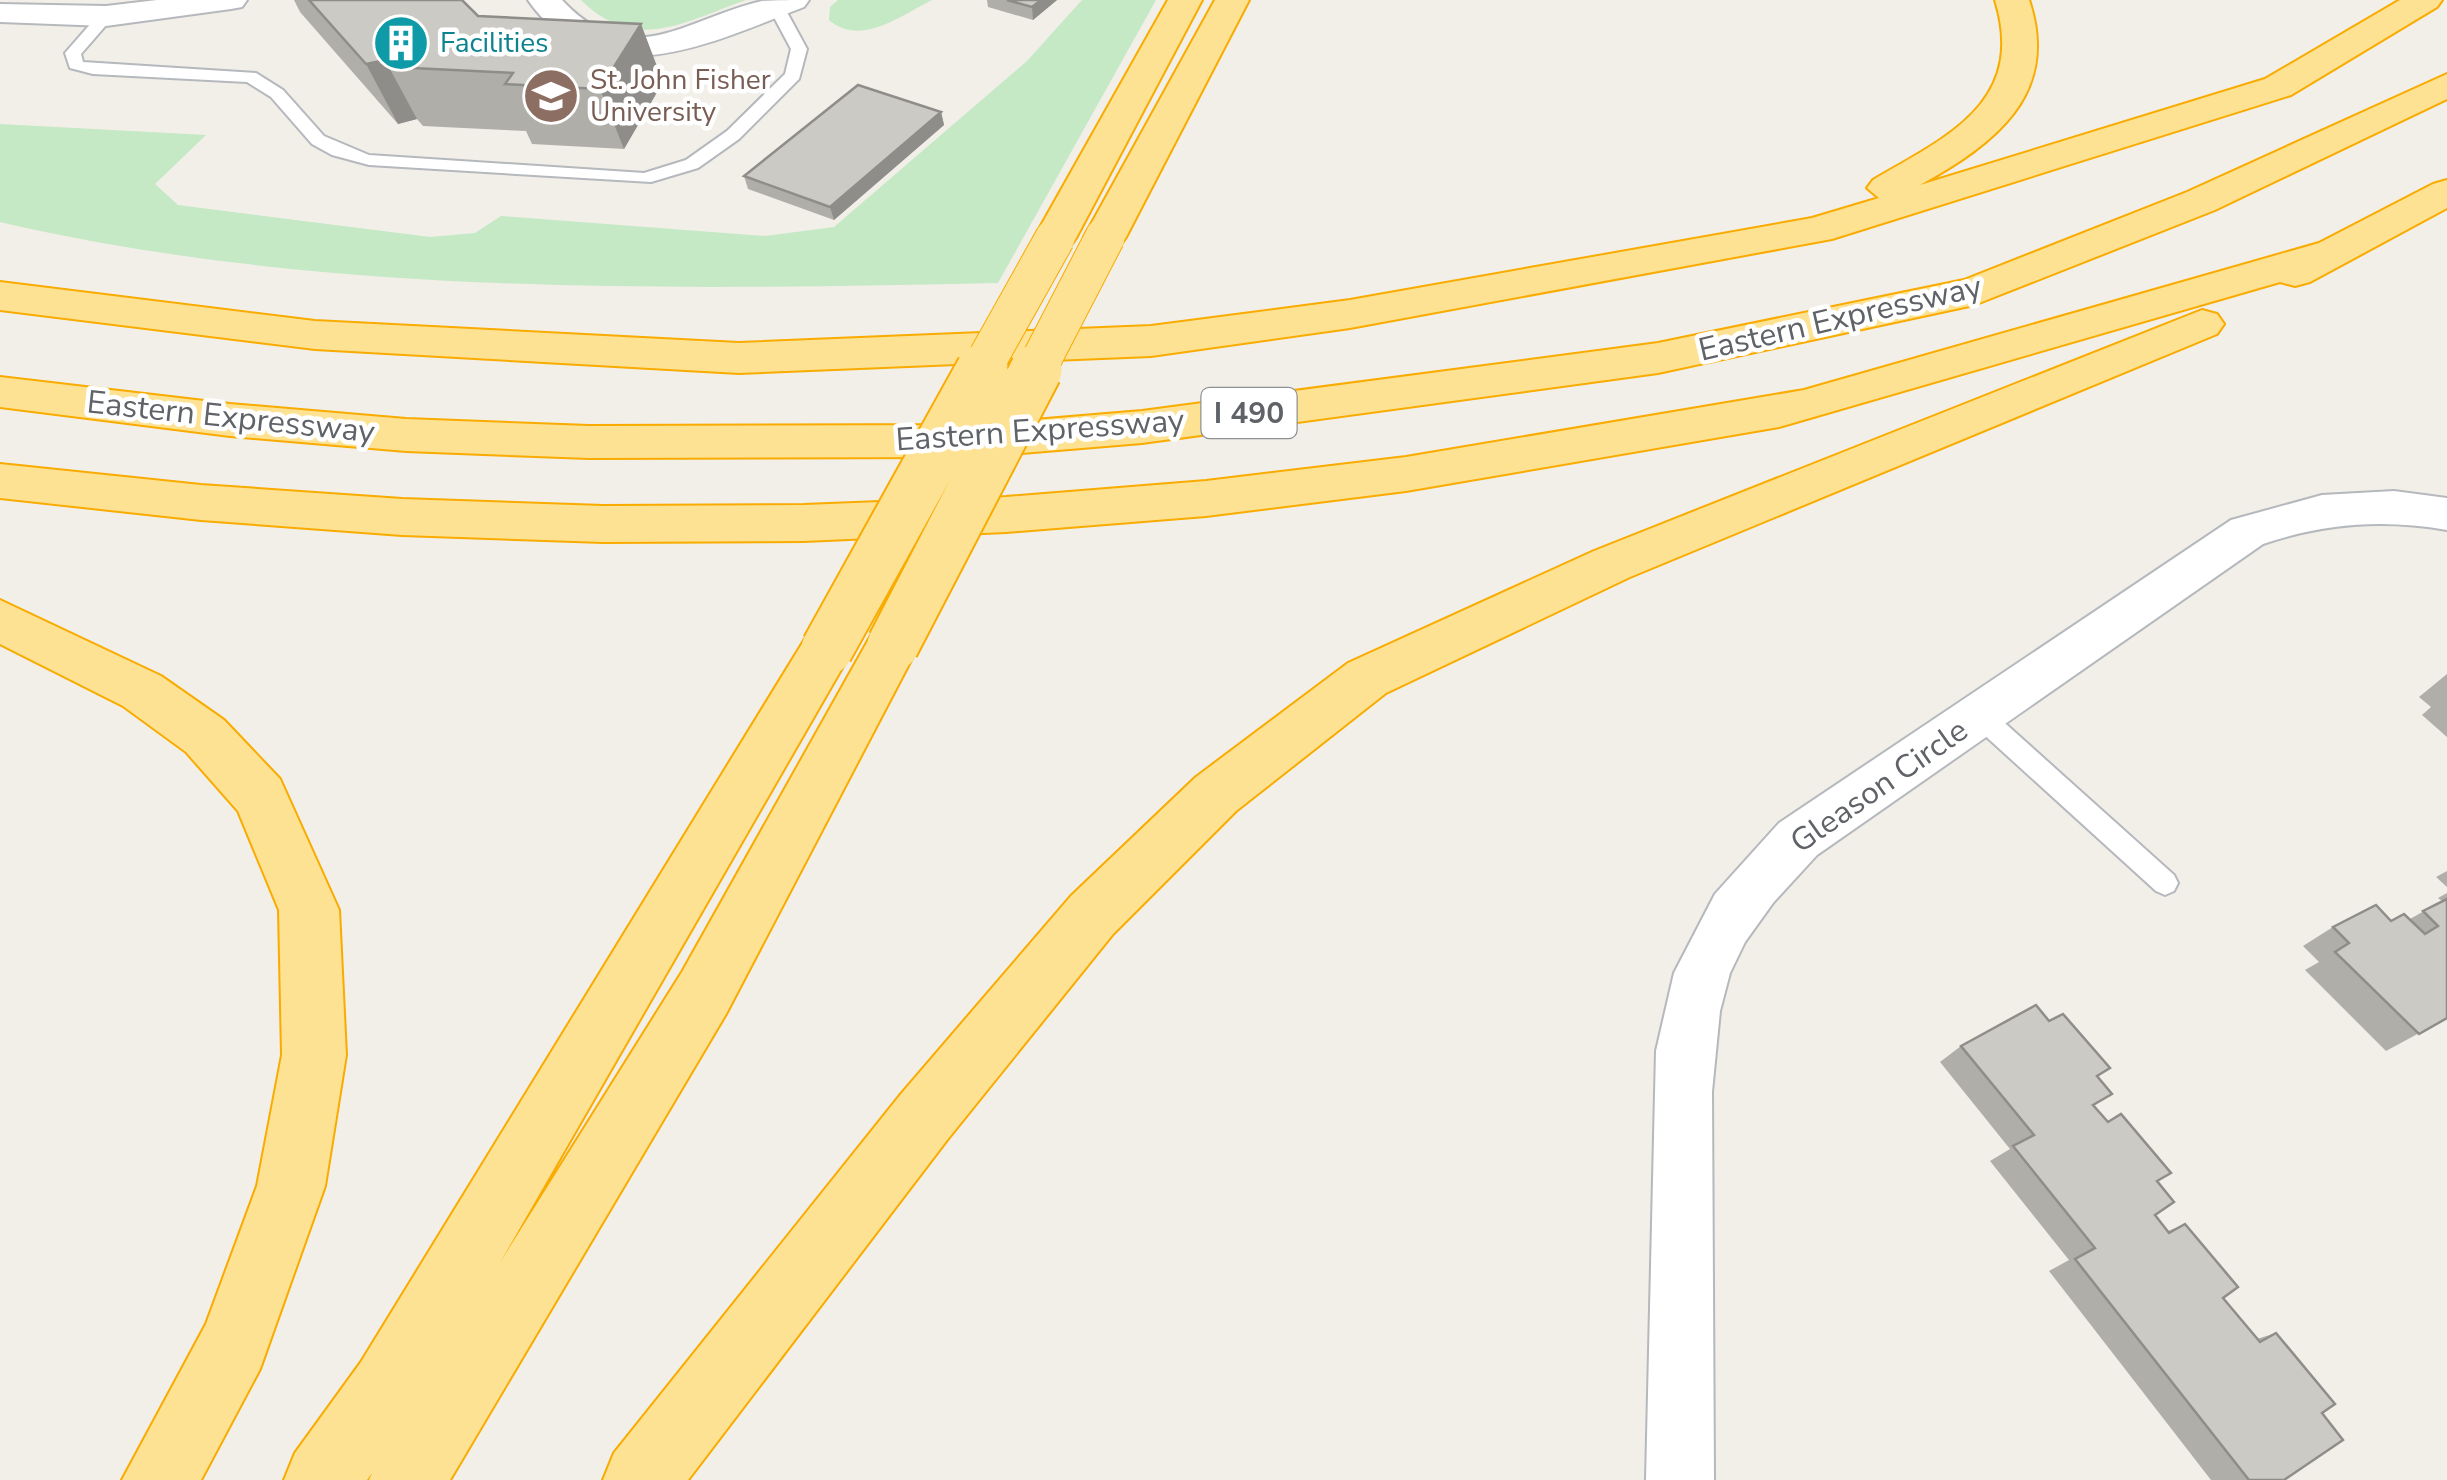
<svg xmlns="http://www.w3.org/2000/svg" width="2447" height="1480" viewBox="0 0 2447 1480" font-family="'Nunito Sans',sans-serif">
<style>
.green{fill:#c5e8c5}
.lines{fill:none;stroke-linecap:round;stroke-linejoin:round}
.service-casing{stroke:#b5b8bc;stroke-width:4}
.minor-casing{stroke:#b5b8bc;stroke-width:4}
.motorway-casing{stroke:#f9ab00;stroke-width:4}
.service{fill:#fff;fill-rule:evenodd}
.minor{fill:#fff;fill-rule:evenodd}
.motorway{fill:#fde293;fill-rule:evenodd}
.motorway-bridge-far1-casing{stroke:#f9ab00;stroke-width:41;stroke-linecap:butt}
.motorway-bridge-casing{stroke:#f9ab00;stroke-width:55;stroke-linecap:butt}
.motorway-bridge-far1{stroke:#fde293;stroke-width:39}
.motorway-bridge{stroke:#fde293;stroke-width:51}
.wall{fill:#afaea9}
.shaded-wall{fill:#8f8d8a}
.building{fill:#cccac5;stroke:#8f8d8a;stroke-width:2.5}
.labels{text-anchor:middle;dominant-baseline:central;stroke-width:9;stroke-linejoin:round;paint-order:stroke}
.far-culture-label{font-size:28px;fill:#0d838f;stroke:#fff;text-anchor:start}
.far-education-label{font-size:28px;fill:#785e54;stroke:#fff;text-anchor:start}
.shield{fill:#fff;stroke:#8f9295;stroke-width:2.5}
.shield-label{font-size:30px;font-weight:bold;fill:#5f6368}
.street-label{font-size:32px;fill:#5f6368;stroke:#fff}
</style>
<rect width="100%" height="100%" fill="#f1efe8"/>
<path class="green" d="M 581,0 L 746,0 C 683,22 636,54 581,0 Z
M 838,0 L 932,0 C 900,16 861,47 829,20 L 830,7 Z
M 1082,0 L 1156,0 L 998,283 C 673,290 317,296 0,222 L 0,124 L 206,135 L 155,184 L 178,205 L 430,237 L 475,233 L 501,216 L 765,236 L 834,227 L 1027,61 Z"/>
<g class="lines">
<g class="service-casing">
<path id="service" d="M 770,3 L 782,3 L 807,49 L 799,79 L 739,139 L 698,168 L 651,182 L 369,165 L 332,155 L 312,144 L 271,97 L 247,82 L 93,74 L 70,68 L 65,53 L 100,13 L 106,11 L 114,16 L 81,54 L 83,62 L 256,73 L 283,90 L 324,136 L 369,155 L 644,173 L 686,160 L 727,131 L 785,74 L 791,49 L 768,6 Z
M 1979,705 L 1988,708 L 2174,875 L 2178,883 L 2174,891 L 2165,895 L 2156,891 L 1970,722 L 1967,715 L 1970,708 Z"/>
</g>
<g class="minor-casing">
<path id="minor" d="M 157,0 L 247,0 L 242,7 L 231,9 L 106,26 L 0,22 L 0,4 L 106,6 Z
M 528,0 L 562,0 C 631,74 684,19 762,1 C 776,0 794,0 809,0 L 804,7 C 714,41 598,101 528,0 Z
M 2394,491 L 2447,498 L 2447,530 C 2383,519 2325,523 2263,544 L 1817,855 L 1773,903 L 1745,942 L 1730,973 L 1720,1011 L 1712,1092 L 1714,1480 L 1646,1480 L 1656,1051 L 1674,973 L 1715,894 L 1779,823 L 2231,520 L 2322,495 Z"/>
</g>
<g class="motorway-casing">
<path id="motorway" d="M 1168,0 L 1202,0 L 1076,238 L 1070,247 L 1055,251 L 1040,247 L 1034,238 Z
M 1215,0 L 1249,0 L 1126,237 L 1120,246 L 1105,250 L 1090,246 L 1084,237 Z
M 1995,0 L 2029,0 C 2061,95 1993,145 1920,185 L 2265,79 L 2400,0 L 2442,0 L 2437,7 L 2291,95 L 1832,239 L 1350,328 L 1151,356 L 739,373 L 315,349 L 0,310 L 0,282 L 315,321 L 739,343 L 1151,326 L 1350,300 L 1812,218 L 1879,198 L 1867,188 L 1873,180 C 1946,137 2027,103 1995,0 Z
M 2447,74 L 2447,99 L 2215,210 L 1974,305 L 1658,373 L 1142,443 L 975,457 L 589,458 L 406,451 L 230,436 L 0,407 L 0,377 L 230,404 L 406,419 L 589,426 L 975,425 L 1142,411 L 1658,343 L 1964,280 L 2187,192 Z
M 2447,180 L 2447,208 L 2310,282 L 2295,286 L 2280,282 L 1779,427 L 1406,491 L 1206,516 L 1006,532 L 804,541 L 603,542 L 402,535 L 201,520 L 0,498 L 0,464 L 201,485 L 402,499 L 603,506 L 804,505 L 1006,497 L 1206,481 L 1406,457 L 1804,390 L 2319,243 L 2433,184 Z
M 2202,310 L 2217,314 L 2224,324 L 2217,334 L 1630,577 L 1386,693 L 1236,811 L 1113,934 L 947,1140 L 688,1480 L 603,1480 L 614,1453 L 901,1094 L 1071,896 L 1196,777 L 1348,663 L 1594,551 Z
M 0,600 L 161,676 L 224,720 L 280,779 L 339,910 L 346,1055 L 325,1186 L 260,1369 L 201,1480 L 122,1480 L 206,1324 L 257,1186 L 282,1055 L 279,910 L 238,811 L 186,752 L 123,706 L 0,644 Z
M 893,624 L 912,630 L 919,645 L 726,1014 L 450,1480 L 369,1480 L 372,1473 L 367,1480 L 284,1480 L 295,1453 L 361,1362 L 808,634 L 827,628 L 846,634 L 853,649 L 501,1261 L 682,972 L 874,630 Z"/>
</g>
<use href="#service" class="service"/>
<use href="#minor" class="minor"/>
<use href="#motorway" class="motorway"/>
<g class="motorway-bridge-far1-casing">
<path id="motorway-bridge-far1" d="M 980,372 L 1055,238
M 1035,372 L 1105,237"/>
</g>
<g class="motorway-bridge-casing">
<path id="motorway-bridge" d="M 893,645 L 1036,370
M 827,649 L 982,370"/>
</g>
<use href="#motorway-bridge-far1" class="motorway-bridge-far1"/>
<use href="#motorway-bridge" class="motorway-bridge"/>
</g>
<path class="wall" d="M 294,0 L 462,0 L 478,16 L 663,82 L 624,149 L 532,144 L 526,131 L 423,126 L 417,119 L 398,124 L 300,12 Z
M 987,0 L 1057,0 L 1033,20 L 988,7 Z
M 941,112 L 944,125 L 834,220 L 748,189 L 744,176 Z
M 2447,674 L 2447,737 L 2422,715 L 2431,707 L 2419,697 Z
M 2447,871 L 2447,887 L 2436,877 Z
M 2447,893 L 2447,1018 L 2386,1051 L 2305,970 L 2319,962 L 2303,946 L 2333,927 L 2410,919 L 2442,901 L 2438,898 Z
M 2049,1021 L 2097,1076 L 2093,1105 L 2157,1181 L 2155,1215 L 2168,1231 L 2185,1224 L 2223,1298 L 2257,1339 L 2276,1333 L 2322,1413 L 2284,1480 L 2211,1480 L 2049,1271 L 2069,1260 L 1990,1161 L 2010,1149 L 1940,1062 L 1961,1046 Z"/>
<path class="shaded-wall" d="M 1041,0 L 1057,0 L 1033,20 L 1032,7 Z
M 641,24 L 663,82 L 624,149 L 600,89 Z
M 385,60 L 417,119 L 398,124 L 366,64 Z
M 941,112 L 944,125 L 834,220 L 830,207 Z"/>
<path class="building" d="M 309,0 L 462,0 L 478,16 L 641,24 L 600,89 L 505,84 L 513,73 L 392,67 L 385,60 L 366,64 Z
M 1007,0 L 1041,0 L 1032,7 Z
M 858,85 L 941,112 L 830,207 L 744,176 Z
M 2447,899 L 2447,1018 L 2419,1034 L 2335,952 L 2349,943 L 2333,927 L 2376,905 L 2391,921 L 2404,914 L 2425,934 L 2438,926 L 2423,911 Z
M 2036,1005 L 2049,1021 L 2063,1014 L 2110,1068 L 2097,1076 L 2112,1094 L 2093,1105 L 2108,1122 L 2121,1114 L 2171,1173 L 2157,1181 L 2174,1202 L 2155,1215 L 2169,1233 L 2185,1224 L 2238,1287 L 2223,1298 L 2260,1342 L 2276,1333 L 2335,1404 L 2322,1413 L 2343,1440 L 2284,1480 L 2249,1480 L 2075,1259 L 2095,1248 L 2013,1146 L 2034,1135 L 1961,1046 Z"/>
<defs>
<g id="building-disc" transform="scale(2.875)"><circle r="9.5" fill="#0f9aa8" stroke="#fff"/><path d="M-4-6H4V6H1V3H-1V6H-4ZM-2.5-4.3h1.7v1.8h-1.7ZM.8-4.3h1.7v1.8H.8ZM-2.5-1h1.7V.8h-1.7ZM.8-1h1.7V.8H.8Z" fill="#fff"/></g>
<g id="university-disc" transform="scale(2.875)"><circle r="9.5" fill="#8d6e63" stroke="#fff"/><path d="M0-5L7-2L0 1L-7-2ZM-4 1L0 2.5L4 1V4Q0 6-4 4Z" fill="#fff"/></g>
</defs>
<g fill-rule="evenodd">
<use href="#building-disc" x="401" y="43"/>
<use href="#university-disc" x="551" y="96"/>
</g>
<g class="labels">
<g class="far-culture-label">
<text x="440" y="43">Facilities</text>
</g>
<g class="far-education-label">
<text x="590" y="80">St. John Fisher<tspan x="590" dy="32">University</tspan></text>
</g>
<rect class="shield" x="1201.5" y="388" width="95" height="50" rx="8"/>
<g class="shield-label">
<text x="1249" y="413">I 490</text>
</g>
<g class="street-label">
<text transform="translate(1840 318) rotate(-13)">Eastern Expressway</text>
<text transform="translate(231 417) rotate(6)">Eastern Expressway</text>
<text transform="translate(1040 430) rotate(-4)">Eastern Expressway</text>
<text transform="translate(1879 786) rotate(-35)">Gleason Circle</text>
</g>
</g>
</svg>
